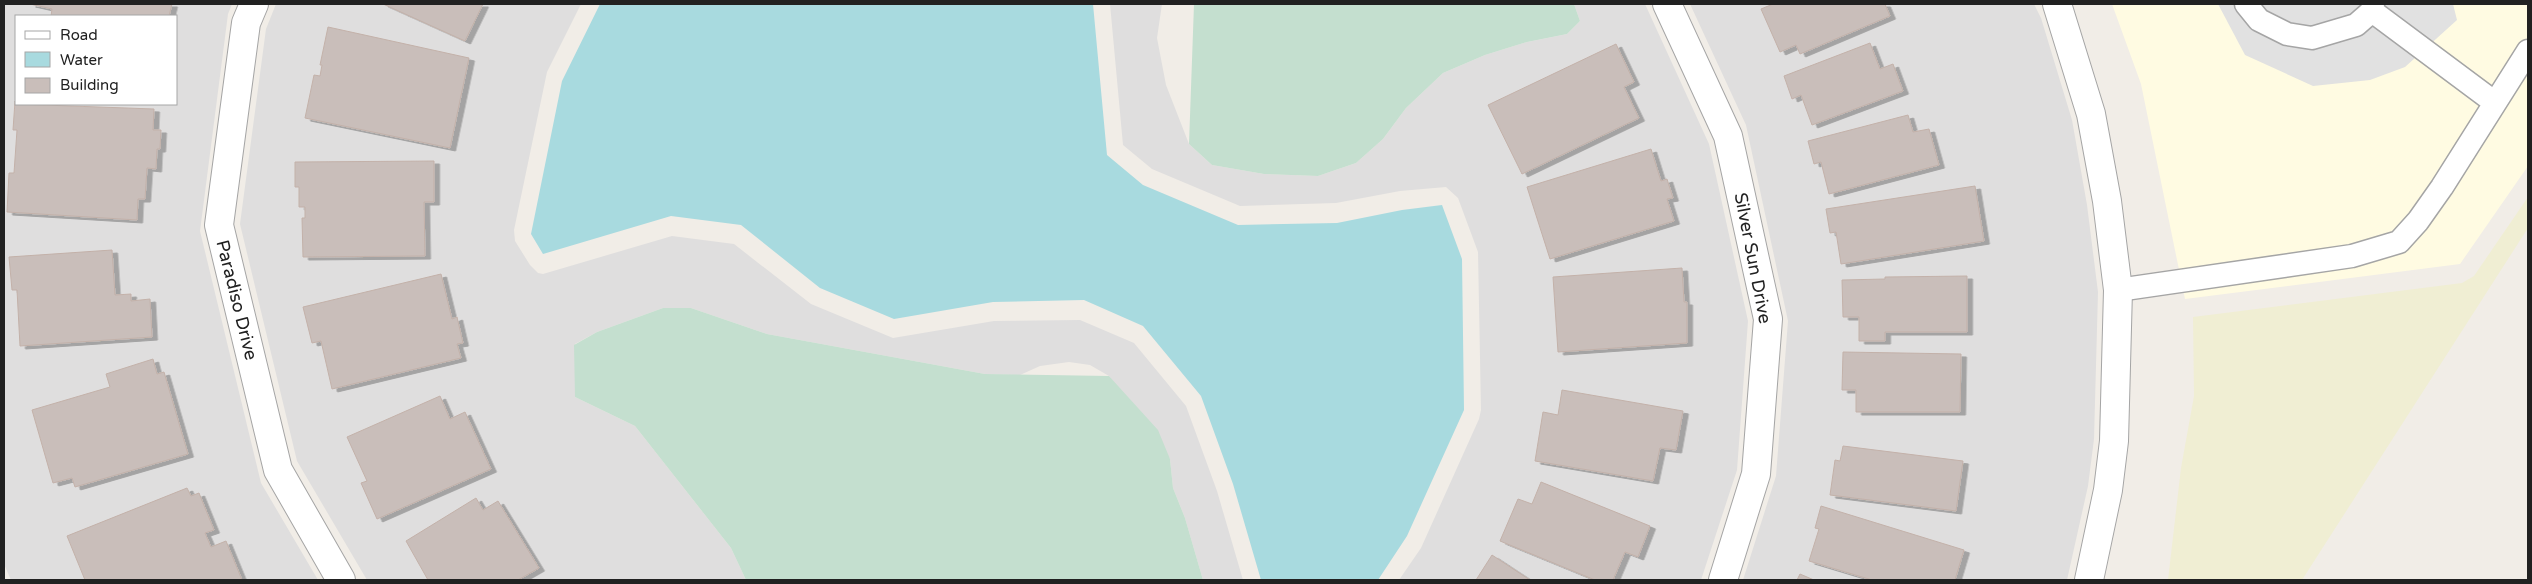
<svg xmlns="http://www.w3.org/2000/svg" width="2532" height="584" viewBox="0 0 2532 584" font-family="'Varela Round',sans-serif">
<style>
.residential{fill:#dfdede;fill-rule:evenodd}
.education{fill:#fffbe2}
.farmland{fill:#f0eed3}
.wetland{fill:#c4dfcf}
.parking{fill:#e1e1e1}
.water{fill:#a8dadf}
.building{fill:#c9beba;stroke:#c3b1a9;filter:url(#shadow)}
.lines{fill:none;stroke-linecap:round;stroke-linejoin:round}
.service-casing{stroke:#a5a5a5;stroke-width:25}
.minor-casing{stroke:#a5a5a5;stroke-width:30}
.service{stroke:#fff;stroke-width:22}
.minor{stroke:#fff;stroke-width:28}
.labels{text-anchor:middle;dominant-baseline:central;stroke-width:4;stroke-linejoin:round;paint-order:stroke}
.street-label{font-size:18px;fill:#212121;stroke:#fff}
</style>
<defs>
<filter id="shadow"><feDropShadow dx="5.5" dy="3" stdDeviation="0" flood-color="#0004"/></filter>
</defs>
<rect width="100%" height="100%" fill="#f1ede7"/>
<path class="residential" d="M 4,4 L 232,4 L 228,14 L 200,231 L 261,483 L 318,580 L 11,580 L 4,564 ZM 16,16 L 176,16 L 176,104 L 16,104 Z
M 276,4 L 581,4 L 547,72 L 514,230 L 515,241 L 530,265 L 538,273 L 543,274 L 672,236 L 734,244 L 811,304 L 893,338 L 994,321 L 1080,320 L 1134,343 L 1186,406 L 1217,491 L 1243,580 L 1203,580 L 1185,518 L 1173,488 L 1170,459 L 1109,376 L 1090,365 L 1069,362 L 1040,366 L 1020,375 L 985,374 L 767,334 L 691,308 L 663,308 L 597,332 L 575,344 L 575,397 L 635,426 L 731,548 L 746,580 L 367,580 L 297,461 L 240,224 L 266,29 Z
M 1110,4 L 1162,4 L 1157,38 L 1166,85 L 1189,144 L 1212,165 L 1264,174 L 1318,176 L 1356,163 L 1383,139 L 1406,108 L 1443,73 L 1485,55 L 1527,42 L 1567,34 L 1580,21 L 1574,4 L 1645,4 L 1709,144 L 1748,321 L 1737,470 L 1701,580 L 1399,580 L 1421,548 L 1479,419 L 1481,410 L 1478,252 L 1458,198 L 1446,187 L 1400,191 L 1336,203 L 1240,206 L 1152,169 L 1123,145 Z
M 1690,4 L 2034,4 L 2041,18 L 2072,120 L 2087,205 L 2098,292 L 2094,439 L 2088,486 L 2067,580 L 1743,580 L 1776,476 L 1788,321 L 1746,125 Z"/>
<path class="education" d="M 2112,4 L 2528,4 L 2528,166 L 2460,264 L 2185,299 L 2141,84 Z"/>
<path class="farmland" d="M 2528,197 L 2528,228 L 2302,580 L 2168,580 L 2181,468 L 2194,396 L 2193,317 L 2462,283 L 2474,276 Z"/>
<path class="wetland" d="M 1194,4 L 1574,4 L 1580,21 L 1567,34 L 1527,42 L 1485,55 L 1443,73 L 1406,108 L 1383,139 L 1356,163 L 1318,176 L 1264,174 L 1212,165 L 1189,144 Z
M 663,308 L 691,308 L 767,334 L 985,374 L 1109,376 L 1158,430 L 1170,459 L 1173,488 L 1185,518 L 1203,580 L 746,580 L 731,548 L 635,426 L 575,397 L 574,345 L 597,332 Z"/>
<path class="parking" d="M 2218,4 L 2453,4 L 2457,20 L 2405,67 L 2370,80 L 2313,86 L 2245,55 Z"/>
<path class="water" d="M 600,4 L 1093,4 L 1107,155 L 1143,185 L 1238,225 L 1337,223 L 1402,210 L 1442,205 L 1462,259 L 1464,410 L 1407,536 L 1378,580 L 1261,580 L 1233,484 L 1201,396 L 1143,326 L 1084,300 L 993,302 L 894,319 L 820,288 L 741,225 L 671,216 L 543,254 L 531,234 L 562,81 Z"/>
<path class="building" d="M 30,4 L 172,4 L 169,16 L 51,16 L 52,9 Z
M 383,4 L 483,4 L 465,41 Z
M 1773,4 L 1885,4 L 1890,16 L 1800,54 L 1796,45 L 1780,52 L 1761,9 Z
M 328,27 L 469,58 L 450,148 L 305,118 L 314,75 L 320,76 L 322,65 L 320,65 Z
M 1870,43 L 1880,69 L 1893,64 L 1903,91 L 1812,125 L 1801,95 L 1792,99 L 1784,76 Z
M 1616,44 L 1634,82 L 1624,87 L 1639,118 L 1522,174 L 1488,105 Z
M 15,101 L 16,104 L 154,109 L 153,130 L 161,130 L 160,149 L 157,149 L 156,169 L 147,168 L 145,199 L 138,199 L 137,220 L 7,212 L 9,173 L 14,173 L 17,130 L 13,130 Z
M 1908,115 L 1913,132 L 1929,129 L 1939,165 L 1829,194 L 1821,162 L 1814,164 L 1808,141 Z
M 1651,149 L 1661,181 L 1667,179 L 1673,198 L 1667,199 L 1674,221 L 1550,259 L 1527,187 Z
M 434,161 L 434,202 L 424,202 L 425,256 L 303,257 L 302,218 L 305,218 L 305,207 L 299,207 L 299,187 L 295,187 L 295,162 Z
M 1975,186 L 1984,241 L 1841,264 L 1836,232 L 1830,233 L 1826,209 Z
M 112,250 L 115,295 L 131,294 L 131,301 L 150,299 L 152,337 L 20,346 L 17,290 L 12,290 L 9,257 Z
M 1682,268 L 1684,302 L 1687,302 L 1687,343 L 1558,352 L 1553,277 Z
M 441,274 L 452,319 L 457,317 L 463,343 L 457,344 L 461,358 L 332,389 L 321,341 L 312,343 L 303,307 Z
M 1967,276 L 1967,332 L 1885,332 L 1885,341 L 1859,341 L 1859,317 L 1843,317 L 1842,280 L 1885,279 L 1885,277 Z
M 1843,352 L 1961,354 L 1960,412 L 1856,412 L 1856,390 L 1842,390 Z
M 153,359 L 157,374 L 164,372 L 188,454 L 75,487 L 72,478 L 53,483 L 32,410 L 110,387 L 106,374 Z
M 1562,390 L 1683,411 L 1676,450 L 1660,448 L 1653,481 L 1535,461 L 1543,412 L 1558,415 Z
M 440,396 L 450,419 L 465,412 L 491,469 L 377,519 L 361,483 L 367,481 L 347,437 Z
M 1843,446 L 1963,461 L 1956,511 L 1830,495 L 1835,460 L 1840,461 Z
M 1541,482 L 1650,526 L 1638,557 L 1625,552 L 1613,580 L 1595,580 L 1500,541 L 1518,499 L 1532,504 Z
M 187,488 L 191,496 L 199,493 L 214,530 L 205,533 L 211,547 L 226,541 L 242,580 L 85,580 L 67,536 Z
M 476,498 L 483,510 L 498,501 L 539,568 L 518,580 L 428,580 L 406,541 Z
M 1821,506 L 1964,550 L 1955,580 L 1872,580 L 1809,561 L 1819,529 L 1815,528 Z
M 1492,555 L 1530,580 L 1476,580 Z
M 1800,574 L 1814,580 L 1797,580 Z"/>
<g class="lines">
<g class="service-casing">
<path id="service" d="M 2246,4 L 2259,20 L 2287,34 L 2312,38 L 2356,25 L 2372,11 L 2373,4
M 2372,11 L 2494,102
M 2118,290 L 2352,256 L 2399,242 L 2418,221 L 2442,187 L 2528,51"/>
</g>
<g class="minor-casing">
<path id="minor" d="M 254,4 L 246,23 L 219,225 L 278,470 L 341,580
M 1667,4 L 1728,136 L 1768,319 L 1756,474 L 1723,580
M 2057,4 L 2091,114 L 2107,201 L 2118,290 L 2114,441 L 2108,490 L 2089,580"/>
</g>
<use href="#service" class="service"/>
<use href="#minor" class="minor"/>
</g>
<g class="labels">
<g class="street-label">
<text transform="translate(1753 258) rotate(79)">Silver Sun Drive</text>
<text transform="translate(237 300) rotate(76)">Paradiso Drive</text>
</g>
</g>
<rect width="2532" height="584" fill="none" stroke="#212121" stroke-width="10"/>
<rect x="15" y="15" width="162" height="90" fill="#ffffff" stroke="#a6a6a6"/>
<rect x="25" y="31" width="25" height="8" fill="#ffffff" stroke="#a6a6a6"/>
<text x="60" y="40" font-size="15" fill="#212121">Road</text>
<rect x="25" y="52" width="25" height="15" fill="#a8dadf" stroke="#a6a6a6"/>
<text x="60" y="65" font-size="15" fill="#212121">Water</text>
<rect x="25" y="78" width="25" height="15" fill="#c9beba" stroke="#a6a6a6"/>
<text x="60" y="90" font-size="15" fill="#212121">Building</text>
</svg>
